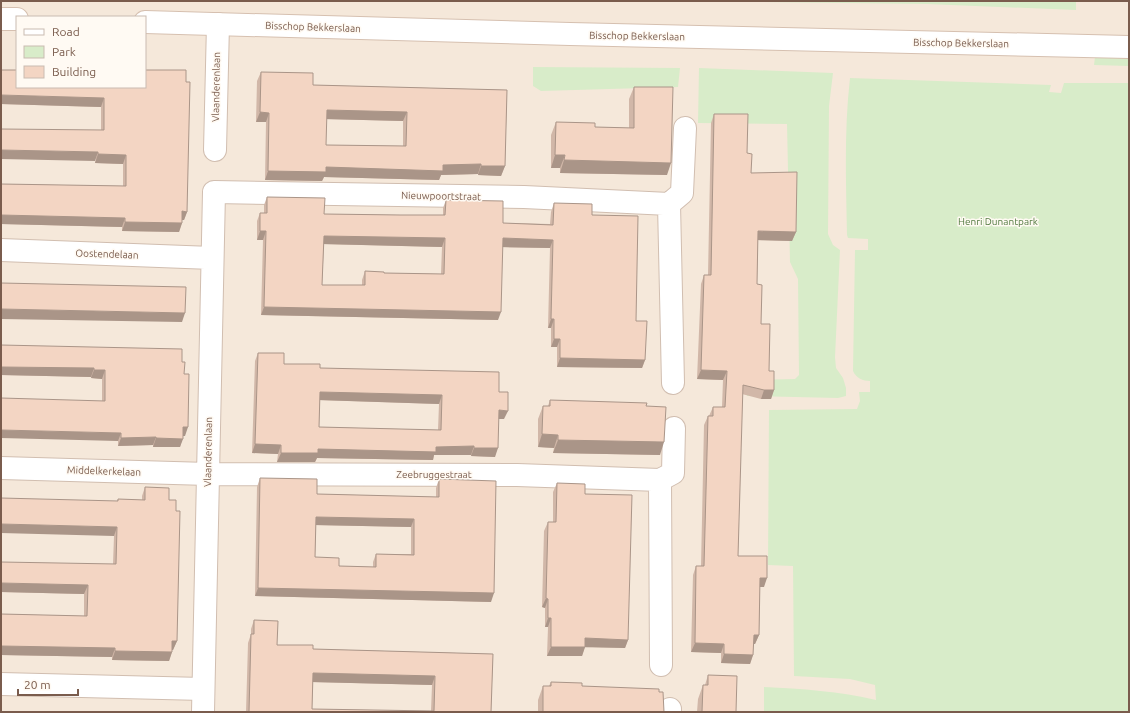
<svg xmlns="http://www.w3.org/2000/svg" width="1130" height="713" viewBox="0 0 1130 713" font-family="Ubuntu,sans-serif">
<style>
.residential{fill:#f5e8da;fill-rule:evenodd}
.green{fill:#d8ecc9}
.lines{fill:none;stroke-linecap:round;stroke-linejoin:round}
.minor-casing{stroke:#d1beb0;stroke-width:24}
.secondary-casing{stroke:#d6c0b0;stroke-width:24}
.minor{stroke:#fff;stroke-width:22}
.secondary{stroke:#fff;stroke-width:22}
.wall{fill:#d1b7a8;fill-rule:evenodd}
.shaded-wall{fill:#aa9588}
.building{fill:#f3d5c3;stroke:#aa9588;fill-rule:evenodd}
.labels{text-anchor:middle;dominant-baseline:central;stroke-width:3;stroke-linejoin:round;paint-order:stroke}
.street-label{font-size:10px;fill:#7a5c4d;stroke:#fffaf3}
.park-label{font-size:10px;fill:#537a41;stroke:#fffaf3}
</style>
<rect width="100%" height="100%" fill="#fdf6ec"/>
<path class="residential" d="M 1,1 L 1129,1 L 1129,712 L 1,712 ZM 17,17 L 145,17 L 145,87 L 17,87 Z"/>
<path class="green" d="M 685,1 L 1076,1 L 1076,10 L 927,4 Z
M 1095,57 L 1129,58 L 1129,66 L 1094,65 Z
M 533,67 L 680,68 L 678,87 L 541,91 L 533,86 Z
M 699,68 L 833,73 L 829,106 L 828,234 L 833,245 L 840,250 L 835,357 L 836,368 L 843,378 L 846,388 L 846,396 L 838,398 L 747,396 L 747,380 L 795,379 L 799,375 L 798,279 L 790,262 L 787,124 L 698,123 Z
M 850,78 L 1051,85 L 1049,92 L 1061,93 L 1064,83 L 1129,83 L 1129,712 L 764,712 L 764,687 C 801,689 840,691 876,700 L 875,685 L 850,679 L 794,676 L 793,566 L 768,565 L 769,410 L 857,409 L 860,401 L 859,392 L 870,392 L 870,381 C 863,381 856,378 853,371 L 855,250 L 868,250 L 868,239 L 848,238 L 847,235 C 846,183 844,130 850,78 Z"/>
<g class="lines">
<g class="minor-casing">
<path id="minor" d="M 215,150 L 218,24
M 1,250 L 212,258
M 673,383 L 669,204 L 682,193 L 685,128
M 1,468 L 208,474 L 517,475 L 660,480
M 661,665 L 660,480 L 673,473 L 674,428
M 1,684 L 203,689
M 203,712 L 214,192 L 524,197 L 669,204
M 670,712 L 670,709"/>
</g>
<g class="secondary-casing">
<path id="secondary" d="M 1,19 L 17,19
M 145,22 L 570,34 L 1129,47"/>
</g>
<use href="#minor" class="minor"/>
<use href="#secondary" class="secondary"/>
</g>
<path class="wall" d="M 261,72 L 313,85 L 507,90 L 505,166 L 501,176 L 478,175 L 478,174 L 441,175 L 439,180 L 324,177 L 322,181 L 265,180 L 266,122 L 256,122 L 257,81 ZM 326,119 L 403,121 L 403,146 L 326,145 Z
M 186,82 L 187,212 L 184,220 L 182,220 L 182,223 L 179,232 L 122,231 L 122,227 L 1,224 L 1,184 L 123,186 L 123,164 L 95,163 L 101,130 L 101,107 L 1,104 Z
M 634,87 L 667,175 L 560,173 L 560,168 L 551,168 L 551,135 L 556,122 L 595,127 L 629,128 L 629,99 Z
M 714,114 L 747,153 L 751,173 L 796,232 L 792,241 L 758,240 L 757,284 L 761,324 L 769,371 L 774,390 L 771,399 L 761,399 L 742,394 L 738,556 L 764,587 L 760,587 L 759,635 L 755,644 L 753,644 L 753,655 L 750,664 L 721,663 L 721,653 L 691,652 L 693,575 L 696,566 L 701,566 L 704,425 L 708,416 L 709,416 L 713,407 L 722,407 L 723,380 L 697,379 L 701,284 L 704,275 L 708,275 L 711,123 Z
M 267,197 L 324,214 L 400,215 L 443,215 L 443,208 L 446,200 L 503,223 L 550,224 L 551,212 L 554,203 L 592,215 L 636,321 L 645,360 L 642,368 L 557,367 L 557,347 L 551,347 L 551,328 L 548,328 L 550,248 L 502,247 L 498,320 L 261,315 L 263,240 L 257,240 L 257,221 L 260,213 L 264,213 L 264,205 ZM 324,244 L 442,247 L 441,274 L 384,273 L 365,271 L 362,280 L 362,285 L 322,285 Z
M 1,345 L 182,362 L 184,374 L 185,436 L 183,436 L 180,447 L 153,447 L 153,445 L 118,446 L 118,441 L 102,401 L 102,379 L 91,378 L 91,377 L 1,375 Z
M 258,353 L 284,364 L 499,392 L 504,419 L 498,419 L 495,457 L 471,456 L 471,455 L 434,455 L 433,460 L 317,458 L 315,462 L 277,462 L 278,454 L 252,453 L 255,361 ZM 320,400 L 439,404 L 438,430 L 319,427 Z
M 550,400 L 646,406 L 660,455 L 553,453 L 554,448 L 538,447 L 538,419 L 543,406 L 548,406 Z
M 260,478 L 317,494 L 436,497 L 436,488 L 439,479 L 491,602 L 255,596 L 257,487 ZM 316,525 L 411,527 L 411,554 L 376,554 L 373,562 L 373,567 L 339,566 L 315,557 Z
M 557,483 L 585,494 L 628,640 L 625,648 L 585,647 L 582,656 L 547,656 L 548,627 L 545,627 L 545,608 L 542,607 L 544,531 L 548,522 L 553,522 L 553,492 Z
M 145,487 L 169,500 L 177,641 L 173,650 L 172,650 L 172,652 L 169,661 L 112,660 L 112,657 L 1,655 L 1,614 L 84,616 L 84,594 L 1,592 L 113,564 L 114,536 L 117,501 L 118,499 L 142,500 L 142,496 Z
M 254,620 L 277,645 L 313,649 L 493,654 L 491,712 L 246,712 L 248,643 L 251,634 L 251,629 ZM 313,682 L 432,685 L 431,711 L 312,709 Z
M 708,675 L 736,712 L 697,712 L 698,699 L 703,685 L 705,685 Z
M 551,682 L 582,686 L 659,692 L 664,712 L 538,712 L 538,700 L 543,686 L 549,686 Z"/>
<path class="shaded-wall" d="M 1,95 L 104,98 L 101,107 L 1,104 Z
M 327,110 L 407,112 L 403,121 L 323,119 Z
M 260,112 L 269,113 L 266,122 L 256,122 Z
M 1,150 L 98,152 L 95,161 L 1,159 Z
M 98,154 L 126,155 L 123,164 L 95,163 Z
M 555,155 L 565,155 L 560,168 L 551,168 Z
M 564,160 L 671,163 L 667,175 L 560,173 Z
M 481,164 L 478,174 L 441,175 L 439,180 L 324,177 L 322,181 L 265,180 L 268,171 L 326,167 Z
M 481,166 L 505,166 L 501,176 L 478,175 Z
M 182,211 L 187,212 L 184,220 L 179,220 Z
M 1,215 L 125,218 L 122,227 L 1,224 Z
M 125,222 L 182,223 L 179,232 L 122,231 Z
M 260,231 L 266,231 L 263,240 L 257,240 Z
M 758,231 L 796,232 L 792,241 L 755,240 Z
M 324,236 L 445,238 L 442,247 L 321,244 Z
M 503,238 L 553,240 L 550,248 L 500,247 Z
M 264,307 L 501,312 L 498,320 L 261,315 Z
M 1,309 L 185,313 L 182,322 L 1,319 Z
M 551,319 L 554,319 L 551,328 L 548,328 Z
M 554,339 L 560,339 L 557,347 L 551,347 Z
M 560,358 L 645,360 L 642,368 L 557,367 Z
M 1,367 L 94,368 L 91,377 L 1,375 Z
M 94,370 L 105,370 L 102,379 L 91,378 Z
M 701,370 L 727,371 L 723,380 L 697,379 Z
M 764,390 L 774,390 L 771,399 L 761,399 Z
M 320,392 L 442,395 L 439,404 L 317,400 Z
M 499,410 L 508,411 L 504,419 L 496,419 Z
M 183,427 L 188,427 L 185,436 L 180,436 Z
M 1,430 L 121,433 L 118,441 L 1,438 Z
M 542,434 L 558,435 L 554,448 L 538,447 Z
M 156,437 L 153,445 L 118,446 L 121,438 Z
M 156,438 L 183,439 L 180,447 L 153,447 Z
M 558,440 L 664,442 L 660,455 L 553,453 Z
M 255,444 L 281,445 L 278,454 L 252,453 Z
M 474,446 L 471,455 L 434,455 L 433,460 L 317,458 L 315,462 L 277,462 L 281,453 L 318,449 Z
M 474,448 L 498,448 L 495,457 L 471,456 Z
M 316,517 L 414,519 L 411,527 L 313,525 Z
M 1,524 L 117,527 L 114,536 L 1,533 Z
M 760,578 L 767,578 L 764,587 L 757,587 Z
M 1,583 L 88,585 L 84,594 L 1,592 Z
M 258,588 L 494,593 L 491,602 L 255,596 Z
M 546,598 L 548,599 L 545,608 L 542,607 Z
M 548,618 L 551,618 L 548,627 L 545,627 Z
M 754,635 L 759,635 L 755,644 L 750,644 Z
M 585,638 L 628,640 L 625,648 L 582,647 Z
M 172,641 L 177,641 L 173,650 L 169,650 Z
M 695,643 L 724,644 L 721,653 L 691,652 Z
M 1,646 L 115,648 L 112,657 L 1,655 Z
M 551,647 L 585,647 L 582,656 L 547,656 Z
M 115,651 L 172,652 L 169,661 L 112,660 Z
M 724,654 L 753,655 L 750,664 L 721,663 Z
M 313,673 L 435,676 L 432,685 L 310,682 Z"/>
<path class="building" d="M 1,70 L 17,70 L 17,87 L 145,87 L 145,70 L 186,70 L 186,82 L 190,82 L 187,212 L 182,211 L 182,223 L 125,222 L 125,218 L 1,215 L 1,184 L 126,186 L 126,155 L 98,154 L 98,152 L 1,150 L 1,129 L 104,130 L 104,98 L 1,95 Z
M 261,72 L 313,73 L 313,85 L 507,90 L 505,166 L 481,166 L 481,164 L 443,165 L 443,171 L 326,167 L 326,172 L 268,171 L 269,113 L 260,112 ZM 327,110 L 407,112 L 406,146 L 326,145 Z
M 634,87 L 673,87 L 671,163 L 564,160 L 565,155 L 555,155 L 556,122 L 595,123 L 595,127 L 634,128 Z
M 714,114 L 748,114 L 747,153 L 752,154 L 751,173 L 797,172 L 796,232 L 758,231 L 757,284 L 762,285 L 761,324 L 770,324 L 769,371 L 774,371 L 774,390 L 764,390 L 743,385 L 738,556 L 767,556 L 767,578 L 760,578 L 759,635 L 754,635 L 753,655 L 724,654 L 724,644 L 695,643 L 696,566 L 704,566 L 708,416 L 713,416 L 713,407 L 725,407 L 727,371 L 701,370 L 704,275 L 711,275 Z
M 267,197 L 325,198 L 324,214 L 400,215 L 445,215 L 446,200 L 503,201 L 503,223 L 553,225 L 554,203 L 592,204 L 592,215 L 638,216 L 636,321 L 647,321 L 645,360 L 560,358 L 560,339 L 554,339 L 554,319 L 551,319 L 553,240 L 503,238 L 501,312 L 264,307 L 266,231 L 260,231 L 260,213 L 267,213 ZM 324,236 L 445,238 L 444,274 L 384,273 L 384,272 L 365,271 L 365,285 L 322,285 Z
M 1,283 L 186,287 L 185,313 L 1,309 Z
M 1,345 L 182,349 L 182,362 L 185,362 L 184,374 L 189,374 L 188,427 L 183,427 L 183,439 L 156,438 L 156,437 L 121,438 L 121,433 L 1,430 L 1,398 L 105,401 L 105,370 L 94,370 L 94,368 L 1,367 Z
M 258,353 L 284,353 L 284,364 L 320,364 L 320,368 L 499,372 L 499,392 L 508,392 L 508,411 L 499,410 L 498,448 L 474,448 L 474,446 L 436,447 L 436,452 L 318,449 L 318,453 L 281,453 L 281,445 L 255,444 ZM 320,392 L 442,395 L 441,430 L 319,427 Z
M 550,400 L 647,403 L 646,406 L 666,407 L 664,442 L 558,440 L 558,435 L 542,434 L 543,406 L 550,406 Z
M 260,478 L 317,479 L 317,494 L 439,497 L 439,479 L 496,481 L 494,593 L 258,588 ZM 316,517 L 414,519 L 414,555 L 376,554 L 376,567 L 339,566 L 339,558 L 315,557 Z
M 557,483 L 585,484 L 585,494 L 632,495 L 628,640 L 585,638 L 585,647 L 551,647 L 551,618 L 548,618 L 548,599 L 546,598 L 548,522 L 556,522 Z
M 145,487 L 169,488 L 169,500 L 176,500 L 176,511 L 180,511 L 177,641 L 172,641 L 172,652 L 115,651 L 115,648 L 1,646 L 1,614 L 87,616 L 88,585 L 1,583 L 1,562 L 116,564 L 117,527 L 1,524 L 1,498 L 118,501 L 118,499 L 145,500 Z
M 254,620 L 278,621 L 277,645 L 313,645 L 313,649 L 493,654 L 491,712 L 249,712 L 251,634 L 254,634 ZM 313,673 L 435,676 L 434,711 L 312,709 Z
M 708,675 L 737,676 L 736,712 L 702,712 L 703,685 L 708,685 Z
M 551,682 L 582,683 L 582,686 L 659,689 L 659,692 L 663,692 L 664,712 L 543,712 L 543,686 L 551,686 Z"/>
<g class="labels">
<g class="street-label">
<text transform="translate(313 27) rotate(2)">Bisschop Bekkerslaan</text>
<text transform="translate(637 36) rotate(1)">Bisschop Bekkerslaan</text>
<text transform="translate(961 43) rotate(1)">Bisschop Bekkerslaan</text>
<text transform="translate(216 87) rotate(-89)">Vlaanderenlaan</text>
<text transform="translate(441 196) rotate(1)">Nieuwpoortstraat</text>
<text transform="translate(107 254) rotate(2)">Oostendelaan</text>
<text transform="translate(208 452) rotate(-89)">Vlaanderenlaan</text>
<text transform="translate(104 471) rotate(2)">Middelkerkelaan</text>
<text x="434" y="474">Zeebruggestraat</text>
</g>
<g class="park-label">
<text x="998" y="221">Henri Dunantpark</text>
</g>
</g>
<rect width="1130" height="713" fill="none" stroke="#7a5c4d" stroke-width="4"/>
<rect x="16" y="16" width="130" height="72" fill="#fffaf3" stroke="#cabbb1"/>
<rect x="24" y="29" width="20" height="6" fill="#ffffff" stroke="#cabbb1"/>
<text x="52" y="36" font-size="12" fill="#7a5c4d">Road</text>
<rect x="24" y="46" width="20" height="12" fill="#d8ecc9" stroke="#cabbb1"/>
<text x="52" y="56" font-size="12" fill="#7a5c4d">Park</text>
<rect x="24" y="66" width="20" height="12" fill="#f3d5c3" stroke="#cabbb1"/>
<text x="52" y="76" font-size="12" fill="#7a5c4d">Building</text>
<path d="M18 689v6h60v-6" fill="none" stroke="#7a5c4d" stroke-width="2"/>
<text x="24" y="689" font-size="12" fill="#7a5c4d" stroke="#fffaf3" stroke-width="3" paint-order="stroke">20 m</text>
</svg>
